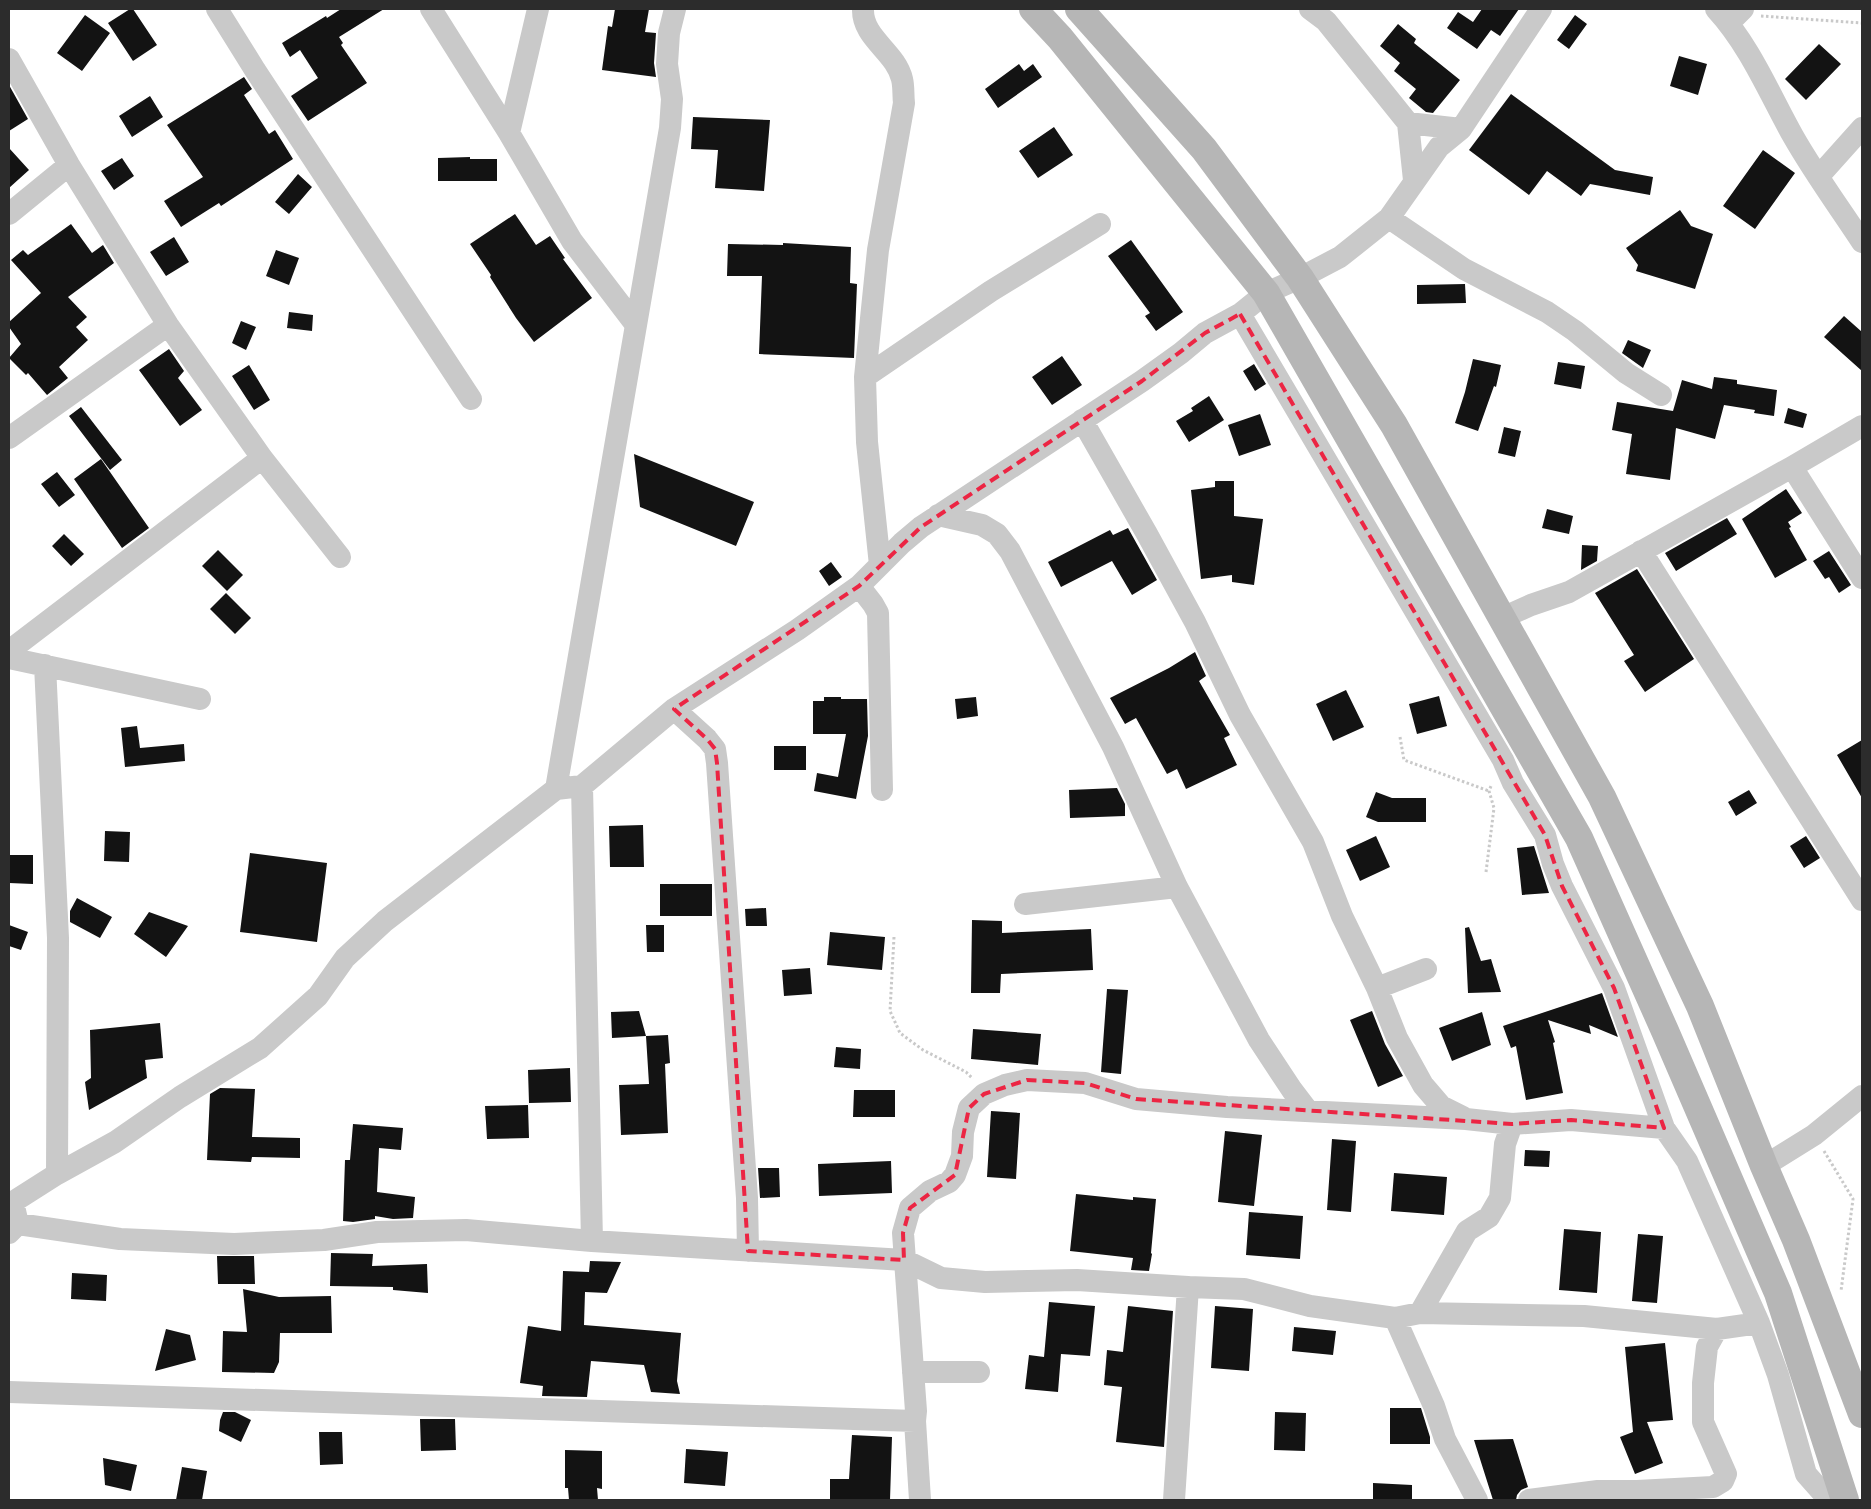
<svg xmlns="http://www.w3.org/2000/svg" width="1871" height="1509" viewBox="0 0 1871 1509" font-family="'Sofia Sans Condensed',sans-serif">
<style>
.building{fill:#131313}
.lines{fill:none;stroke-linecap:round;stroke-linejoin:round}
.path{stroke:#c9c9c9;stroke-width:3;stroke-dasharray:2.5 2.5;stroke-linecap:butt}
.minor{stroke:#c9c9c9;stroke-width:22}
.secondary{stroke:#b6b6b6;stroke-width:28}
.marked{fill:none;stroke:#ec2543;stroke-width:4;stroke-dasharray:10 6;stroke-linejoin:round}
</style>
<rect width="100%" height="100%" fill="#fff"/>
<path class="building" d="M 130,9 L 133,9 L 157,45 L 133,61 L 108,23 Z
M 341,9 L 384,9 L 339,37 L 343,43 L 341,45 L 367,83 L 308,121 L 291,96 L 318,78 L 300,50 L 290,57 L 282,43 L 326,16 L 327,18 Z
M 615,9 L 649,9 L 645,32 L 656,33 L 654,63 L 656,77 L 602,70 L 608,26 L 612,27 Z
M 1482,9 L 1519,9 L 1500,36 L 1491,30 L 1477,49 L 1447,28 L 1458,12 L 1473,22 Z
M 85,15 L 110,33 L 82,71 L 57,53 Z
M 1575,15 L 1587,24 L 1569,49 L 1557,40 Z
M 1398,24 L 1416,39 L 1414,43 L 1460,80 L 1433,113 L 1426,112 L 1409,98 L 1416,89 L 1394,71 L 1400,63 L 1380,46 Z
M 1819,44 L 1841,64 L 1806,100 L 1785,79 Z
M 1679,56 L 1707,64 L 1698,95 L 1670,86 Z
M 1019,64 L 1024,71 L 1033,64 L 1042,77 L 998,108 L 985,89 Z
M 244,77 L 252,89 L 244,95 L 269,134 L 275,130 L 293,159 L 221,206 L 219,203 L 181,227 L 164,201 L 203,177 L 167,125 Z
M 9,85 L 28,119 L 9,131 Z
M 1511,94 L 1615,170 L 1653,177 L 1650,195 L 1590,184 L 1581,196 L 1547,171 L 1529,195 L 1469,150 Z
M 150,96 L 163,117 L 132,137 L 119,116 Z
M 693,117 L 770,120 L 764,191 L 715,188 L 718,150 L 691,149 Z
M 1054,127 L 1073,155 L 1038,178 L 1019,151 Z
M 9,148 L 29,170 L 9,188 Z
M 1763,150 L 1795,173 L 1755,229 L 1723,206 Z
M 470,157 L 470,159 L 497,159 L 497,181 L 438,181 L 438,158 Z
M 122,158 L 134,176 L 114,190 L 101,171 Z
M 298,174 L 312,187 L 289,214 L 275,202 Z
M 1680,210 L 1691,226 L 1713,234 L 1695,289 L 1636,271 L 1638,265 L 1626,248 Z
M 515,214 L 536,245 L 550,236 L 565,258 L 563,259 L 592,298 L 534,342 L 516,318 L 490,277 L 491,275 L 470,244 Z
M 71,224 L 92,253 L 103,245 L 114,263 L 68,297 L 87,317 L 76,327 L 88,340 L 59,367 L 68,378 L 47,395 L 28,373 L 26,375 L 9,358 L 21,344 L 9,327 L 9,322 L 41,293 L 11,260 L 23,250 L 28,255 Z
M 174,237 L 189,262 L 166,276 L 150,252 Z
M 1131,240 L 1183,312 L 1156,331 L 1145,316 L 1150,313 L 1108,256 Z
M 783,243 L 851,247 L 850,283 L 857,284 L 854,358 L 759,354 L 762,276 L 727,276 L 728,244 L 783,245 Z
M 276,250 L 299,258 L 289,285 L 266,276 Z
M 1417,285 L 1465,284 L 1466,303 L 1417,304 Z
M 289,312 L 313,315 L 312,331 L 287,328 Z
M 1844,316 L 1862,332 L 1862,371 L 1824,337 Z
M 241,321 L 256,327 L 246,350 L 232,343 Z
M 1628,340 L 1651,350 L 1643,368 L 1622,353 Z
M 169,349 L 184,371 L 178,378 L 202,410 L 180,426 L 139,370 Z
M 1062,356 L 1082,385 L 1052,405 L 1032,377 Z
M 1473,359 L 1501,365 L 1496,387 L 1494,386 L 1478,431 L 1455,423 L 1465,392 Z
M 1558,362 L 1585,366 L 1581,389 L 1554,384 Z
M 1254,364 L 1266,384 L 1255,391 L 1243,371 Z
M 249,365 L 270,400 L 254,410 L 232,376 Z
M 1714,377 L 1737,380 L 1737,384 L 1777,390 L 1774,416 L 1754,413 L 1755,410 L 1724,405 L 1715,439 L 1676,428 L 1670,480 L 1626,474 L 1632,434 L 1612,430 L 1617,402 L 1673,411 L 1682,380 L 1712,389 Z
M 1209,396 L 1224,420 L 1189,442 L 1176,421 L 1193,411 L 1191,408 Z
M 81,407 L 122,460 L 110,470 L 69,416 Z
M 1788,408 L 1807,414 L 1803,428 L 1784,423 Z
M 1260,414 L 1271,445 L 1239,456 L 1228,425 Z
M 1504,427 L 1521,431 L 1515,457 L 1498,453 Z
M 634,454 L 754,502 L 736,546 L 640,507 Z
M 101,459 L 149,528 L 122,548 L 74,479 Z
M 57,472 L 75,495 L 59,507 L 41,484 Z
M 1215,481 L 1234,481 L 1234,516 L 1263,519 L 1254,585 L 1232,582 L 1232,575 L 1201,579 L 1191,490 L 1215,487 Z
M 1786,489 L 1802,513 L 1788,522 L 1791,527 L 1789,528 L 1807,560 L 1775,578 L 1742,519 Z
M 1547,509 L 1573,516 L 1569,534 L 1542,528 Z
M 1727,518 L 1737,534 L 1676,571 L 1665,553 Z
M 1128,528 L 1157,580 L 1132,595 L 1112,561 L 1061,587 L 1048,562 L 1110,530 L 1113,535 Z
M 64,534 L 84,554 L 71,566 L 52,546 Z
M 1582,545 L 1598,546 L 1597,561 L 1581,570 Z
M 218,550 L 243,575 L 227,591 L 202,566 Z
M 1829,551 L 1851,585 L 1839,593 L 1829,577 L 1825,579 L 1813,561 Z
M 831,562 L 842,577 L 829,586 L 819,571 Z
M 1637,569 L 1694,659 L 1645,692 L 1624,661 L 1634,655 L 1595,593 Z
M 226,593 L 251,618 L 235,634 L 210,609 Z
M 1195,652 L 1206,676 L 1199,681 L 1230,735 L 1224,738 L 1237,765 L 1186,789 L 1177,769 L 1167,774 L 1136,718 L 1125,724 L 1110,698 L 1169,668 Z
M 1346,690 L 1364,727 L 1333,741 L 1316,704 Z
M 1439,696 L 1447,726 L 1417,734 L 1409,704 Z
M 824,697 L 841,697 L 841,699 L 867,699 L 868,736 L 856,799 L 814,791 L 817,773 L 838,777 L 846,734 L 813,734 L 813,701 L 824,701 Z
M 976,697 L 978,716 L 957,719 L 955,699 Z
M 137,726 L 140,748 L 184,744 L 185,761 L 125,767 L 121,728 Z
M 1862,740 L 1862,798 L 1837,755 Z
M 774,746 L 806,746 L 806,770 L 774,770 Z
M 1117,788 L 1125,804 L 1125,816 L 1070,818 L 1069,790 Z
M 1749,790 L 1757,803 L 1736,816 L 1728,802 Z
M 1376,792 L 1392,798 L 1426,798 L 1426,822 L 1378,822 L 1366,817 Z
M 643,825 L 644,867 L 610,867 L 609,826 Z
M 105,831 L 130,832 L 129,862 L 104,861 Z
M 1376,836 L 1390,867 L 1360,881 L 1346,850 Z
M 1806,836 L 1820,858 L 1804,868 L 1790,846 Z
M 1534,846 L 1549,893 L 1522,895 L 1517,848 Z
M 250,853 L 327,863 L 317,942 L 240,932 Z
M 9,855 L 33,855 L 33,884 L 9,883 Z
M 660,884 L 712,884 L 712,916 L 660,916 Z
M 77,898 L 112,917 L 100,938 L 70,922 L 70,911 Z
M 766,908 L 767,926 L 746,926 L 745,909 Z
M 149,912 L 188,926 L 166,957 L 134,934 Z
M 972,920 L 1002,921 L 1002,933 L 1091,929 L 1093,970 L 1001,974 L 1000,993 L 971,993 Z
M 9,925 L 28,932 L 21,950 L 9,946 Z
M 646,925 L 664,925 L 664,952 L 647,952 Z
M 1469,927 L 1481,961 L 1491,959 L 1501,992 L 1468,993 L 1465,928 Z
M 830,932 L 885,937 L 882,970 L 827,965 Z
M 810,968 L 812,994 L 784,996 L 782,970 Z
M 1107,989 L 1128,990 L 1121,1074 L 1101,1072 Z
M 1602,993 L 1618,1037 L 1589,1025 L 1591,1034 L 1548,1020 L 1555,1042 L 1553,1043 L 1563,1093 L 1526,1100 L 1516,1046 L 1511,1048 L 1503,1026 Z
M 639,1011 L 646,1036 L 612,1038 L 611,1012 Z
M 1372,1011 L 1385,1044 L 1403,1076 L 1378,1087 L 1350,1020 Z
M 1482,1012 L 1491,1045 L 1452,1061 L 1439,1028 Z
M 160,1023 L 163,1058 L 145,1060 L 147,1078 L 89,1110 L 85,1082 L 91,1078 L 90,1030 Z
M 973,1029 L 1041,1034 L 1038,1065 L 971,1059 Z
M 668,1035 L 670,1063 L 665,1064 L 668,1133 L 621,1135 L 619,1085 L 649,1084 L 646,1036 Z
M 836,1047 L 861,1049 L 860,1069 L 834,1067 Z
M 570,1068 L 571,1102 L 529,1103 L 528,1070 Z
M 220,1088 L 255,1089 L 252,1137 L 300,1138 L 300,1158 L 252,1157 L 251,1162 L 207,1160 L 210,1094 Z
M 854,1090 L 895,1090 L 895,1117 L 853,1117 Z
M 528,1105 L 529,1138 L 487,1139 L 485,1106 Z
M 991,1111 L 1020,1113 L 1016,1179 L 987,1177 Z
M 353,1124 L 403,1128 L 401,1150 L 379,1148 L 377,1192 L 415,1197 L 413,1218 L 393,1219 L 375,1216 L 375,1219 L 353,1222 L 343,1221 L 345,1160 L 350,1160 Z
M 1225,1131 L 1262,1135 L 1254,1206 L 1218,1202 Z
M 1332,1139 L 1356,1141 L 1351,1212 L 1327,1210 Z
M 1525,1150 L 1550,1151 L 1549,1167 L 1524,1166 Z
M 891,1161 L 892,1193 L 819,1196 L 818,1164 Z
M 758,1168 L 779,1168 L 780,1197 L 760,1198 Z
M 1394,1173 L 1447,1177 L 1444,1215 L 1391,1211 Z
M 1076,1194 L 1133,1200 L 1133,1197 L 1156,1199 L 1151,1253 L 1152,1254 L 1149,1271 L 1131,1270 L 1133,1258 L 1070,1251 Z
M 1249,1212 L 1303,1216 L 1300,1259 L 1246,1255 Z
M 1564,1229 L 1601,1232 L 1597,1293 L 1559,1290 Z
M 1638,1234 L 1663,1236 L 1657,1303 L 1632,1301 Z
M 331,1253 L 373,1254 L 372,1266 L 427,1264 L 428,1293 L 393,1290 L 393,1287 L 330,1286 Z
M 217,1256 L 254,1256 L 255,1284 L 218,1284 Z
M 590,1261 L 621,1262 L 607,1293 L 585,1292 L 584,1325 L 681,1333 L 677,1381 L 680,1394 L 651,1392 L 644,1365 L 591,1361 L 587,1397 L 542,1396 L 543,1386 L 520,1383 L 528,1326 L 561,1331 L 563,1271 L 589,1272 Z
M 72,1273 L 107,1275 L 106,1301 L 71,1299 Z
M 243,1289 L 279,1297 L 331,1296 L 332,1333 L 280,1333 L 279,1362 L 274,1373 L 222,1372 L 223,1331 L 247,1332 Z
M 1049,1302 L 1095,1306 L 1090,1356 L 1061,1354 L 1058,1392 L 1025,1389 L 1029,1355 L 1044,1357 Z
M 1128,1306 L 1173,1311 L 1164,1447 L 1116,1442 L 1122,1387 L 1104,1385 L 1107,1350 L 1123,1352 Z
M 1215,1306 L 1253,1309 L 1249,1371 L 1211,1368 Z
M 1294,1327 L 1336,1331 L 1333,1355 L 1292,1351 Z
M 166,1329 L 190,1335 L 196,1360 L 155,1371 Z
M 1665,1343 L 1673,1420 L 1647,1422 L 1663,1463 L 1635,1474 L 1620,1437 L 1633,1432 L 1625,1347 Z
M 1390,1408 L 1421,1408 L 1430,1437 L 1430,1444 L 1390,1444 Z
M 223,1412 L 235,1412 L 251,1420 L 241,1442 L 219,1431 L 220,1420 Z
M 1275,1412 L 1306,1413 L 1305,1451 L 1274,1450 Z
M 420,1419 L 455,1419 L 456,1450 L 421,1451 Z
M 319,1432 L 342,1432 L 343,1464 L 320,1465 Z
M 852,1435 L 892,1437 L 890,1500 L 830,1500 L 830,1479 L 849,1479 Z
M 1513,1439 L 1528,1487 L 1521,1490 L 1517,1495 L 1516,1500 L 1493,1500 L 1474,1440 Z
M 686,1449 L 728,1452 L 725,1486 L 684,1483 Z
M 565,1450 L 602,1451 L 602,1489 L 597,1488 L 598,1500 L 569,1500 L 568,1488 L 565,1488 Z
M 103,1458 L 137,1465 L 131,1491 L 105,1485 Z
M 182,1467 L 207,1471 L 202,1500 L 176,1500 Z
M 1373,1483 L 1412,1485 L 1412,1500 L 1373,1500 Z"/>
<g class="lines">
<path class="path" d="M 1761,16 L 1862,23
M 1400,737 L 1404,760 L 1489,791
M 1486,872 L 1494,808 L 1489,791 L 1491,786
M 894,937 L 890,1011 L 900,1033 L 923,1050 L 966,1072 L 973,1079
M 1824,1151 L 1853,1199 L 1841,1291"/>
<path class="minor" d="M 217,9 L 255,70 L 471,399
M 431,9 L 509,133 L 572,241 L 636,325
M 863,9 C 862,38 896,52 902,79 C 904,87 903,95 904,103 L 878,250 L 865,377 L 867,442 L 880,565
M 1310,9 L 1326,21 L 1408,123 L 1461,129
M 1716,9 C 1750,46 1769,93 1793,136 C 1814,173 1839,207 1862,242
M 1729,23 L 1743,9
M 9,59 L 69,165 L 168,325 L 262,458 L 340,557
M 1408,123 L 1414,180
M 509,133 L 538,9
M 1819,176 L 1862,128
M 9,214 L 69,165
M 1389,218 L 1464,269 L 1547,312 L 1575,331 L 1626,373 L 1661,395
M 1240,314 L 1503,760 L 1513,783 L 1545,835 L 1553,864 L 1562,886 L 1614,988 L 1664,1128 L 1687,1161 L 1759,1323 L 1778,1375 L 1806,1474 L 1829,1500
M 865,377 L 991,291 L 1100,224
M 1082,420 L 1147,534 L 1195,622 L 1240,715 L 1313,842 L 1342,916 L 1377,988 L 1397,1038 L 1423,1085 L 1441,1106 L 1463,1117
M 9,438 L 168,325
M 1792,467 L 1862,578
M 938,515 L 982,525 L 997,534 L 1010,551 L 1113,747 L 1177,887 L 1259,1040 L 1292,1090 L 1308,1111
M 1641,551 L 1862,900
M 859,586 L 873,604 L 878,613 L 882,790
M 1502,618 L 1531,605 L 1569,592 L 1792,467 L 1862,426
M 9,651 L 262,458
M 9,658 L 200,699
M 45,665 L 58,938 L 57,1174
M 674,709 L 707,739 L 715,749 L 717,763 L 747,1198 L 748,1251
M 582,786 L 592,1241
M 556,789 L 670,128 L 672,99 L 667,64 L 669,33 L 675,9
M 1025,904 L 1177,887
M 1377,988 L 1426,969
M 1764,1166 L 1814,1135 L 1862,1096
M 18,1224 L 120,1239 L 234,1244 L 324,1240 L 377,1232 L 466,1230 L 592,1241 L 904,1260 L 941,1278 L 985,1282 L 1077,1280 L 1188,1287 L 1244,1289 L 1310,1306 L 1395,1318 L 1420,1313 L 1584,1316 L 1717,1329 L 1759,1323
M 9,1233 L 18,1224 L 13,1202 L 57,1174 L 115,1142 L 180,1097 L 260,1048 L 318,996 L 345,958 L 385,921 L 556,789 L 582,786 L 674,709 L 797,630 L 859,586 L 902,543 L 921,527 L 1142,381 L 1181,353 L 1205,333 L 1240,314 L 1266,293 L 1300,278 L 1340,257 L 1389,218 L 1439,147 L 1461,129 L 1541,9
M 1420,1313 L 1467,1231 L 1489,1217 L 1500,1198 L 1505,1144 L 1512,1124
M 1395,1318 L 1434,1406 L 1445,1439 L 1477,1500
M 913,1372 L 979,1372
M 9,1392 L 915,1421
M 920,1500 L 915,1421 L 916,1411 L 903,1233 L 910,1208 L 930,1191 L 949,1182 L 955,1175 L 962,1156 L 963,1132 L 969,1108 L 984,1094 L 1005,1085 L 1027,1080 L 1085,1083 L 1136,1099 L 1227,1107 L 1466,1119 L 1512,1124 L 1571,1120 L 1664,1128
M 1174,1500 L 1188,1287
M 1529,1500 L 1598,1491 L 1637,1491 L 1713,1487 L 1723,1481 L 1726,1474 L 1703,1422 L 1703,1383 L 1707,1347 L 1717,1329"/>
<path class="secondary" d="M 1033,9 L 1060,38 L 1266,293 L 1579,838 L 1665,1031 L 1778,1293 L 1845,1500
M 1079,9 L 1204,149 L 1300,278 L 1394,425 L 1602,797 L 1700,1006 L 1764,1166 L 1796,1240 L 1862,1414"/>
</g>
<path class="marked" d="M 1240,314 L 1545,835 L 1562,886 L 1614,988 L 1664,1128 L 1571,1120 L 1512,1124 L 1136,1099 L 1085,1083 L 1027,1080 L 984,1094 L 969,1108 L 955,1175 L 910,1208 L 903,1233 L 904,1260 L 748,1251 L 717,763 L 715,749 L 707,739 L 674,709 L 859,586 L 921,527 L 1142,381 L 1205,333 Z"/>
<rect width="1871" height="1509" fill="none" stroke="#2c2c2c" stroke-width="20"/>
</svg>
